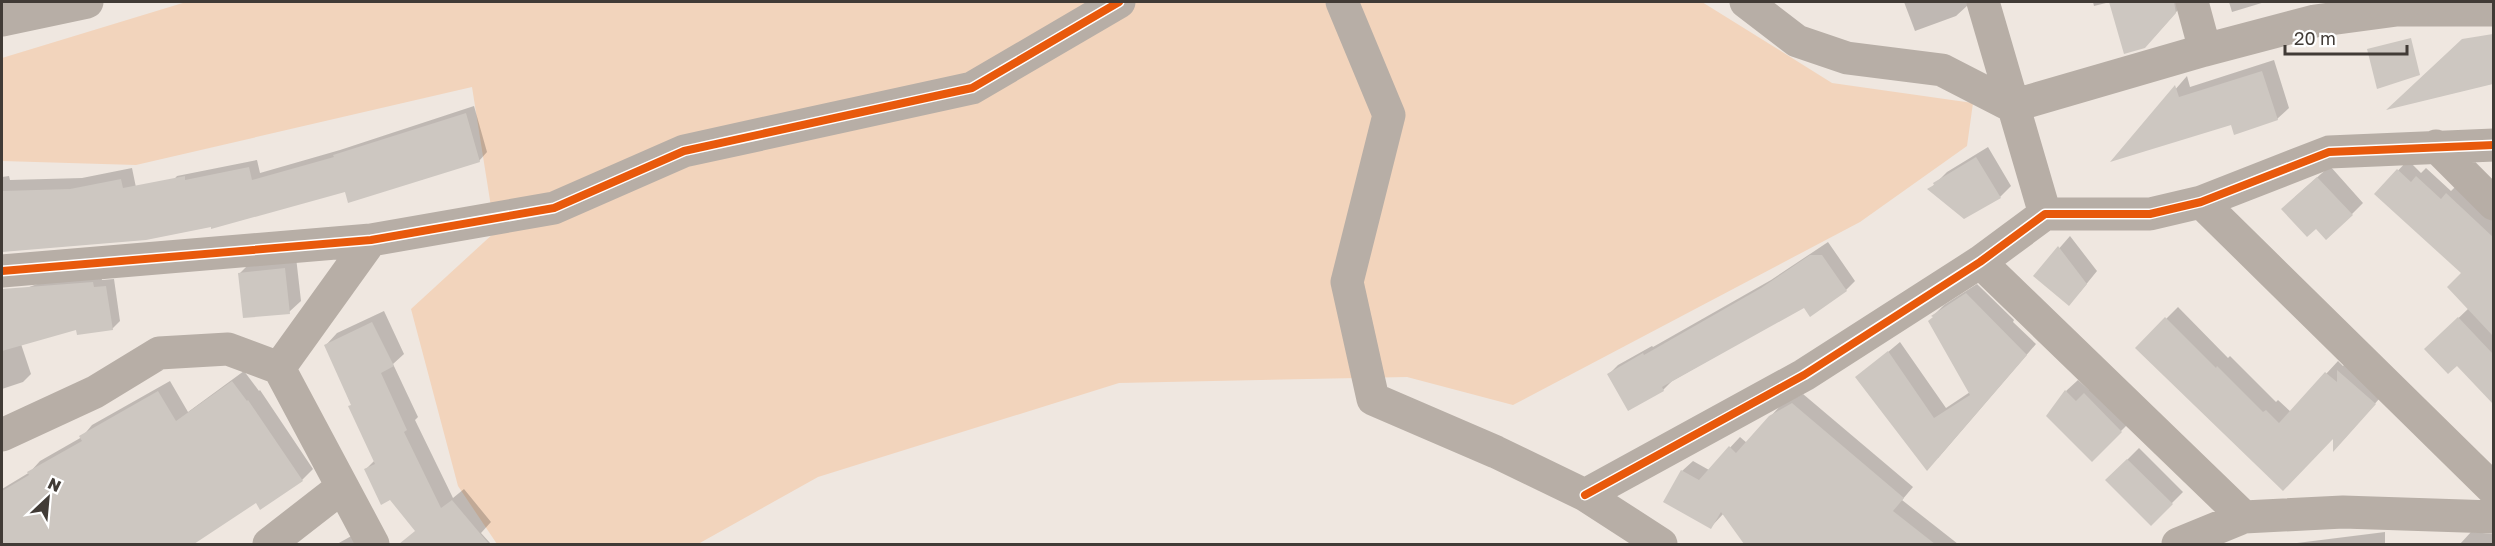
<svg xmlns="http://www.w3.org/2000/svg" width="2495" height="546" viewBox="0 0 2495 546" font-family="'Golos Text',sans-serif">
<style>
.green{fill:#f2d4bc}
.shadow{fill:#0003}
.building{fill:#cdc7c1}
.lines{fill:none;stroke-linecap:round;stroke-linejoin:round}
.minor{stroke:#b7aea6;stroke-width:33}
.cycleway-casing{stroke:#fff;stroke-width:11}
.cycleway{stroke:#e8590c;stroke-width:8}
</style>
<rect width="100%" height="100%" fill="#efe7e0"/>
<path class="green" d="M 186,2 L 1702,2 L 1832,83 L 1973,103 L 1967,146 L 1860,222 L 1513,405 L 1407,377 L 1119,383 L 818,477 L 698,544 L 497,544 L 458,486 L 411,309 L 495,232 L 472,87 L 136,165 L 2,161 L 2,58 Z"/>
<path class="shadow" d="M 1904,2 L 1967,2 L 1968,5 L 1956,16 L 1915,31 Z
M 2093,2 L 2110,2 L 2094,6 Z
M 2110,2 L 2185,2 L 2155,36 L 2125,52 Z
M 2229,2 L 2265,2 L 2232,12 Z
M 2494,37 L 2494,83 L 2391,108 L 2461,41 Z
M 2274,60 L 2289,108 L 2277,119 L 2232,123 L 2115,159 L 2187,76 L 2190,87 Z
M 474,106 L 487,152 L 479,161 L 346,190 L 169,185 L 177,176 L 257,160 L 260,173 L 340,150 Z
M 1988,147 L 2011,186 L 2000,197 L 1930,189 L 1947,172 Z
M 2408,160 L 2421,173 L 2426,168 L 2451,191 L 2457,185 L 2494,219 L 2494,315 L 2486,323 L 2494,331 L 2494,375 L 2480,388 L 2457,364 L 2426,349 L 2469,308 L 2463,273 L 2376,194 Z
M 2330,166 L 2363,203 L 2352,214 L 2316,227 L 2295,197 Z
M 132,168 L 139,202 L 128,213 L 2,230 L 2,177 L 9,176 L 10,180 L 82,178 Z
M 2070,236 L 2097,271 L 2080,292 L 2035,276 Z
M 1828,242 L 1855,281 L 1846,290 L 1804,306 L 1672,381 L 1663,390 L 1609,374 L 1618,365 L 1652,346 L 1653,347 L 1771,280 Z
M 296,257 L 301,301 L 289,312 L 240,273 L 251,262 Z
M 101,275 L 102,280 L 114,279 L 120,321 L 112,329 L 77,328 L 21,344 L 31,374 L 23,382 L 2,389 L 2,297 L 51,279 Z
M 1977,284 L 2014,320 L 2013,322 L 2036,344 L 1938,458 L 1857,378 L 1900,342 L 1946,408 L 1970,392 L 1933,316 L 1944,305 Z
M 2178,307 L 2228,358 L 2230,356 L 2276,402 L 2278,400 L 2291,412 L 2338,361 L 2343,366 L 2350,359 L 2386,391 L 2344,439 L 2335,435 L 2283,489 L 2137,348 Z
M 384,311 L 404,354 L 393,364 L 418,417 L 415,420 L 453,498 L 464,489 L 491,522 L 481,533 L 491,544 L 429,544 L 365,470 L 375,460 L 326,345 L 337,333 Z
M 244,371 L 259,391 L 260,390 L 313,469 L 302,480 L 256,501 L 192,544 L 2,544 L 2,489 L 30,472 L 40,461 L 82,437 L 92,425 L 170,381 L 188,412 Z
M 2078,380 L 2089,390 L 2096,383 L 2133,419 L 2092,460 L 2066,391 Z
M 1803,394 L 1913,487 L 1902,500 L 1958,544 L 1784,544 L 1782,542 L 1779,544 L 1746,544 L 1724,513 L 1711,527 L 1682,471 L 1693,461 L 1709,470 L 1740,437 L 1747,443 L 1781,405 Z
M 2139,448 L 2183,492 L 2151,524 L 2107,480 Z
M 2385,532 L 2385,544 L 2289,544 Z
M 2471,532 L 2494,534 L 2494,544 L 2460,544 Z
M 355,534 L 361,544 L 337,544 Z"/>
<path class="building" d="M 2109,2 L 2174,2 L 2176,13 L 2145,48 L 2124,54 Z
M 2493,34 L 2493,84 L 2386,110 L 2462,39 Z
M 2411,38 L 2420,75 L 2377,89 L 2367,49 Z
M 2262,71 L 2278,120 L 2234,135 L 2231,125 L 2110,162 L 2175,85 L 2179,97 Z
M 466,113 L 480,162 L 348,203 L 345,192 L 211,229 L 211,227 L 146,240 L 2,252 L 2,191 L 70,189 L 121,179 L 123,188 L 185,176 L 185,180 L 249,167 L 252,180 L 334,157 L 333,155 Z
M 1976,157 L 2001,198 L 1964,219 L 1927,189 L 1934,185 L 1933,183 Z
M 2397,169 L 2411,182 L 2416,176 L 2441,199 L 2446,193 L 2493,237 L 2493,336 L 2447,287 L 2461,273 L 2374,194 Z
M 2317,177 L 2353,215 L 2326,240 L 2316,229 L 2307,237 L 2281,209 Z
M 2058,246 L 2087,284 L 2069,306 L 2033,276 Z
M 1810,255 L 1822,255 L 1847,291 L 1810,317 L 1804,308 L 1662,387 L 1664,391 L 1628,411 L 1607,374 L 1643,353 L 1644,355 L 1761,288 Z
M 285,268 L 290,314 L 243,318 L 238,273 Z
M 93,282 L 94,287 L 106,286 L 113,330 L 77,335 L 76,330 L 2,351 L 2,289 Z
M 1966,293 L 2027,355 L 1927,471 L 1855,377 L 1888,351 L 1934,418 L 1970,395 L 1928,321 L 1933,317 L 1931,316 Z
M 2165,317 L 2216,368 L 2217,366 L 2263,412 L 2266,410 L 2279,423 L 2325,372 L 2337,382 L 2337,370 L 2376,404 L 2333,452 L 2333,439 L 2283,491 L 2135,348 Z
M 2458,317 L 2493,354 L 2493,404 L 2457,366 L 2448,374 L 2424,349 Z
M 372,322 L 394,366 L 381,373 L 407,430 L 404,432 L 441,508 L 452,500 L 489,544 L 399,544 L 415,531 L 390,500 L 381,505 L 364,469 L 375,464 L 348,406 L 351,405 L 324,345 Z
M 232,381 L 247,401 L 248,400 L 303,481 L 260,510 L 256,503 L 194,544 L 2,544 L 2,491 L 29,475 L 27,472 L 82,441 L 79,436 L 158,391 L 176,421 Z
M 2065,390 L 2076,401 L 2084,393 L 2122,432 L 2092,462 L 2046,416 Z
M 1792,403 L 1904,498 L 1893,511 L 1935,544 L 1744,544 L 1721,512 L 1711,529 L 1663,502 L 1681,470 L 1699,480 L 1729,446 L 1736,453 L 1769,416 Z
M 2127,459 L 2173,504 L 2151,526 L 2105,480 Z"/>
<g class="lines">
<path class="minor" d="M 1342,2 L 1389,115 L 1347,282 L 1373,399 L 1496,452 L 1585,495 L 1661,544
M 1746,2 L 1797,41 L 1847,58 L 1942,70 L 2012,106 L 2205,50 L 2315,21 L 2397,10 L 2494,10
M 1983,2 L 2045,214
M 2192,2 L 2205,50
M 2,20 L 87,2
M 2436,146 L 2494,204
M 2201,202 L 2494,490
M 1980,262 L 2244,517
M 2,271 L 371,240 L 554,208 L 684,151 L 972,88 L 1119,2
M 279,368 L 371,240
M 2,435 L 95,392 L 159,353 L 228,349 L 279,368 L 373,544
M 1585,495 L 1804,375 L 1980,262 L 2045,214 L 2150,214 L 2201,202 L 2329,152 L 2494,145
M 269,544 L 341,488
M 2178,544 L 2244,517 L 2343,512 L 2494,517"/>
<g class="cycleway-casing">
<path id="cycleway" d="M 2,271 L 371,240 L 554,208 L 684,151 L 972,88 L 1119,2
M 1585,495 L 1804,375 L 1980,262 L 2045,214 L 2150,214 L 2201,202 L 2329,152 L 2494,145"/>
</g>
<use href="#cycleway" class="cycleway"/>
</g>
<rect width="2495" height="546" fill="none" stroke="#413b36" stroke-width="6"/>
<g transform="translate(48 498) rotate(26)" stroke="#ffffff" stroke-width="4.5" paint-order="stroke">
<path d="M0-4.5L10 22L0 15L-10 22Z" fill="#413b36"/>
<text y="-9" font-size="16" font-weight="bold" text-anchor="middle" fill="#413b36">N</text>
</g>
<path d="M2285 45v9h122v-9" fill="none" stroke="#413b36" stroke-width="3"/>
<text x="2294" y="45" font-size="18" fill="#413b36" stroke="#ffffff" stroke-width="4.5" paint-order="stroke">20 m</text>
</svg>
